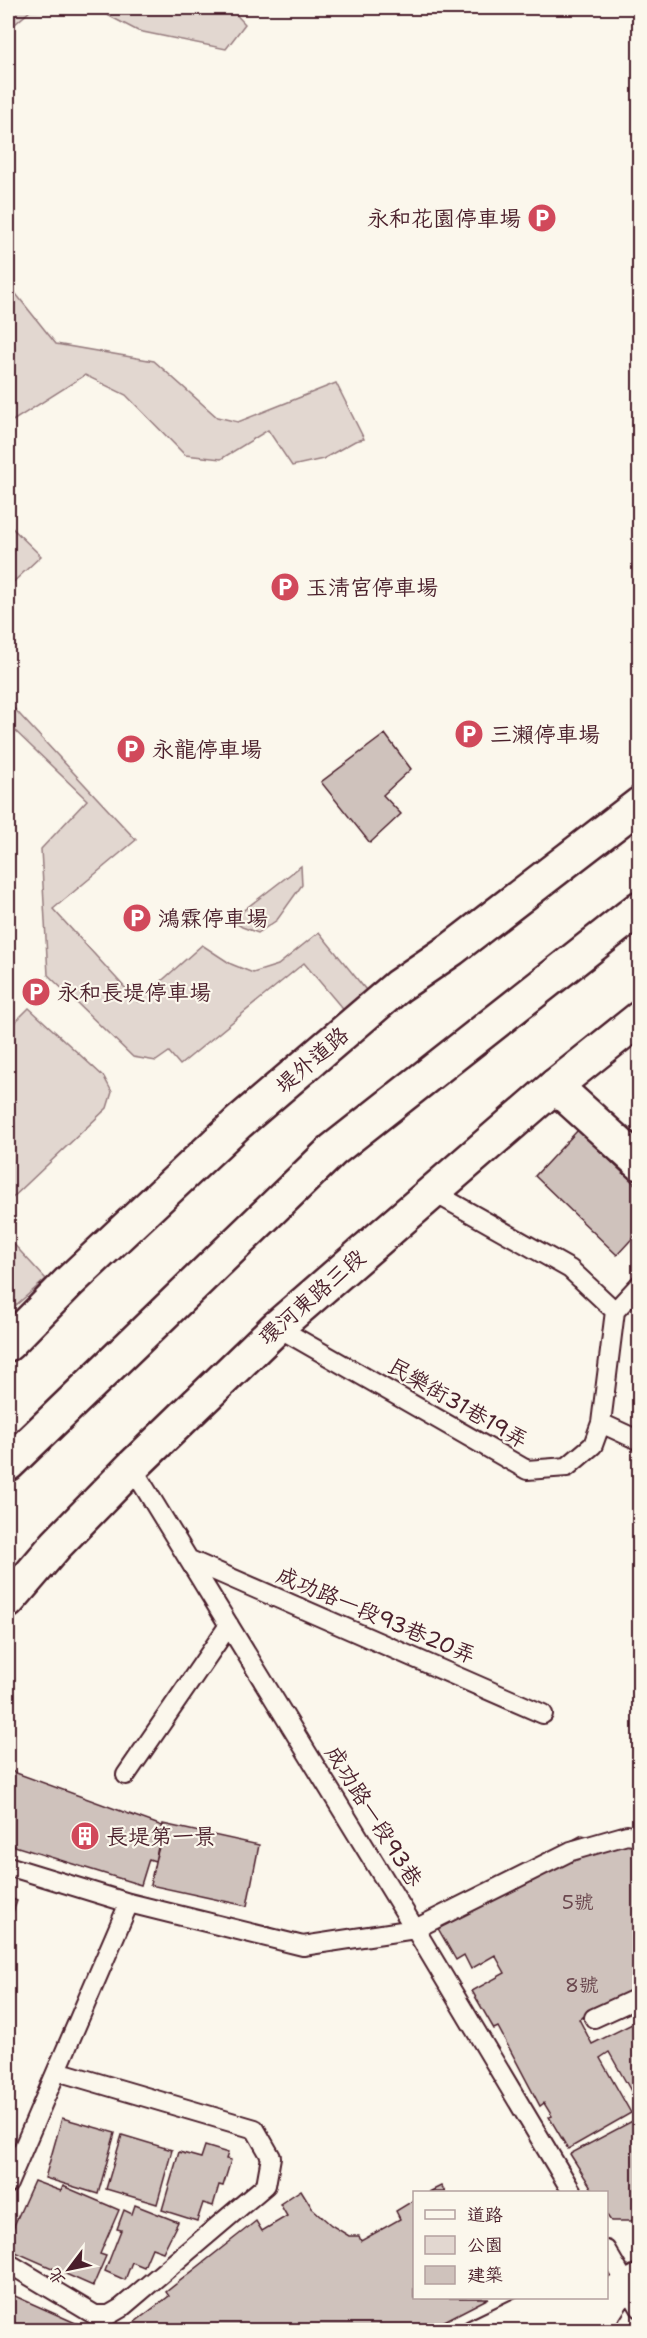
<svg xmlns="http://www.w3.org/2000/svg" width="647" height="2338" viewBox="0 0 647 2338" font-family="'Shantell Sans','LXGW WenKai TC',sans-serif">
<style>
.green{fill:#e2d7d0;stroke:#967b7e;stroke-width:1.5}
.building{fill:#cfc2bc;stroke:#4a1f2b;stroke-width:1.5}
.lines{fill:none;stroke-linecap:round;stroke-linejoin:round}
.lane-casing{stroke:#4a1f2b;stroke-width:22}
.street-casing{stroke:#4a1f2b;stroke-width:38}
.secondary-casing{stroke:#4a1f2b;stroke-width:38}
.lane{stroke:#fbf7ec;stroke-width:18}
.street{stroke:#fbf7ec;stroke-width:33}
.secondary{stroke:#fbf7ec;stroke-width:33}
.labels{text-anchor:middle;dominant-baseline:central;stroke-width:4.5;stroke-linejoin:round;paint-order:stroke}
.number-label{font-size:20px;fill:#6b484f}
.poi-label{font-size:22px;fill:#4a1f2b;stroke:#fbf7ec;text-anchor:start}
.street-label{font-size:22px;fill:#4a1f2b;stroke:#fbf7ec}
</style>
<rect width="100%" height="100%" fill="#fbf7ec"/>
<filter id="ink" filterUnits="userSpaceOnUse"><feTurbulence type="fractalNoise" baseFrequency=".0167" numOctaves="2"/><feDisplacementMap in="SourceGraphic" scale="12" xChannelSelector="R" yChannelSelector="G"/><feConvolveMatrix kernelMatrix="1 2 1 2 8 2 1 2 1" color-interpolation-filters="sRGB"/></filter>
<g filter="url(#ink)">
<path class="green" d="M 8,8 L 89,8 L 30,11 L 8,30 Z
M 94,8 L 230,8 L 245,24 L 226,49 L 138,31 Z
M 8,284 L 56,344 L 154,361 L 217,417 L 238,422 L 336,383 L 364,439 L 355,441 L 323,459 L 292,466 L 268,430 L 221,459 L 185,455 L 126,395 L 85,375 L 8,424 Z
M 8,524 L 41,556 L 8,587 Z
M 8,702 L 136,840 L 53,909 L 138,1002 L 202,945 L 231,964 L 253,973 L 278,965 L 319,932 L 370,995 L 347,1014 L 304,963 L 180,1065 L 169,1052 L 156,1061 L 133,1057 L 48,975 L 41,849 L 87,800 L 8,724 Z
M 301,866 L 302,885 L 277,920 L 258,933 L 242,927 L 231,920 Z
M 29,1008 L 104,1077 L 112,1092 L 107,1108 L 8,1202 L 8,1029 Z
M 8,1238 L 46,1279 L 8,1312 Z"/>
<path class="building" d="M 385,734 L 411,769 L 383,795 L 401,814 L 370,843 L 321,782 Z
M 578,1130 L 640,1189 L 640,1230 L 617,1255 L 535,1176 Z
M 8,1770 L 165,1827 L 155,1861 L 149,1859 L 141,1885 L 8,1844 Z
M 163,1824 L 259,1845 L 247,1906 L 150,1885 Z
M 582,1835 L 640,1848 L 640,1987 L 579,2019 L 592,2044 L 640,2020 L 640,2107 L 609,2052 L 600,2058 L 631,2113 L 568,2149 L 549,2117 L 552,2116 L 544,2103 L 540,2106 L 498,2027 L 494,2029 L 472,1991 L 505,1973 L 495,1955 L 471,1969 L 464,1955 L 456,1960 L 431,1916 Z
M 8,1897 L 17,1901 L 8,1926 Z
M 640,2117 L 640,2217 L 631,2221 L 611,2221 L 606,2214 L 606,2192 L 594,2192 L 570,2154 Z
M 62,2118 L 115,2133 L 98,2194 L 45,2178 Z
M 122,2135 L 172,2150 L 157,2204 L 106,2189 Z
M 205,2146 L 228,2153 L 226,2159 L 231,2160 L 223,2186 L 219,2185 L 213,2206 L 203,2203 L 197,2221 L 162,2210 L 179,2152 L 201,2158 Z
M 34,2181 L 61,2191 L 63,2186 L 119,2210 L 100,2254 L 106,2256 L 93,2286 L 13,2251 L 8,2239 Z
M 441,2186 L 445,2192 L 429,2192 Z
M 301,2190 L 312,2208 L 331,2225 L 349,2236 L 359,2236 L 361,2241 L 400,2219 L 396,2211 L 414,2200 L 414,2298 L 489,2298 L 427,2330 L 129,2330 L 131,2325 L 169,2296 L 166,2292 L 256,2221 L 262,2231 L 287,2216 L 280,2204 Z
M 135,2205 L 178,2222 L 163,2252 L 152,2248 L 144,2267 L 132,2262 L 125,2280 L 105,2271 L 121,2230 L 117,2229 L 124,2210 L 132,2214 Z
M 8,2293 L 80,2325 L 88,2330 L 8,2330 Z"/>
<g class="lines">
<g class="lane-casing">
<path id="lane" d="M 433,1192 L 570,1269 L 615,1311
M 277,1327 L 527,1470 L 567,1467 L 593,1445 L 601,1423 L 615,1311 L 640,1284
M 601,1423 L 640,1441
M 132,1467 L 415,1929 L 572,2192
M 190,1560 L 543,1714
M 126,1775 L 229,1625
M 8,1866 L 129,1903 L 303,1946 L 415,1929 L 571,1851 L 627,1835 L 640,1837
M 594,2018 L 640,1997
M 8,2184 L 129,1903
M 606,2250 L 640,2308
M 8,2263 L 95,2315 L 109,2315 L 121,2308 L 266,2185 L 271,2157 L 255,2129 L 57,2071
M 471,2330 L 537,2298
M 505,2330 L 569,2298
M 597,2330 L 602,2328 L 624,2294"/>
</g>
<g class="street-casing">
<path id="street" d="M 555,1086 L 640,1163
M 8,1344 L 69,1282 L 238,1123 L 398,986 L 452,949 L 640,804"/>
</g>
<g class="secondary-casing">
<path id="secondary" d="M 8,1464 L 333,1150 L 640,908
M 8,1601 L 56,1545 L 132,1467 L 277,1327 L 555,1086 L 640,1018
M 544,2330 L 640,2281"/>
</g>
<use href="#lane" class="lane"/>
<use href="#street" class="street"/>
<use href="#secondary" class="secondary"/>
</g>
</g>
<defs>
<g id="parking-disc" transform="scale(1.5)"><circle r="9.5" fill="#d1495b" stroke="#fbf7ec"/><path d="M-3.5-5.5H1a3.5 3.5 0 0 1 0 7H-1V5.5H-3.5ZM-1-3.4V-.6H.8a1.4 1.4 0 0 0 0-2.8Z" fill="#fff"/></g>
<g id="building-disc" transform="scale(1.5)"><circle r="9.5" fill="#d1495b" stroke="#fbf7ec"/><path d="M-4-6H4V6H1V3H-1V6H-4ZM-2.5-4.3h1.7v1.8h-1.7ZM.8-4.3h1.7v1.8H.8ZM-2.5-1h1.7V.8h-1.7ZM.8-1h1.7V.8H.8Z" fill="#fff"/></g>
</defs>
<g fill-rule="evenodd">
<use href="#parking-disc" x="542" y="218"/>
<use href="#parking-disc" x="285" y="587"/>
<use href="#parking-disc" x="469" y="734"/>
<use href="#parking-disc" x="131" y="749"/>
<use href="#parking-disc" x="137" y="918"/>
<use href="#parking-disc" x="36" y="992"/>
<use href="#building-disc" x="85" y="1836"/>
</g>
<g class="labels">
<g class="number-label">
<text x="578" y="1902">5號</text>
<text x="582" y="1985">8號</text>
</g>
<g class="poi-label">
<text x="521" y="218" text-anchor="end">永和花園停車場</text>
<text x="306" y="587">玉清宮停車場</text>
<text x="490" y="734">三瀨停車場</text>
<text x="152" y="749">永龍停車場</text>
<text x="158" y="918">鴻霖停車場</text>
<text x="57" y="992">永和長堤停車場</text>
<text x="106" y="1836">長堤第一景</text>
</g>
<g class="street-label">
<text transform="translate(312 1060) rotate(-41)">堤外道路</text>
<text transform="translate(312 1297) rotate(-41)">環河東路三段</text>
<text transform="translate(458 1403) rotate(30)">民樂街31巷19弄</text>
<text transform="translate(376 1615) rotate(23)">成功路一段93巷20弄</text>
<text transform="translate(374 1816) rotate(58)">成功路一段93巷</text>
</g>
</g>
<rect width="647" height="2338" fill="none" stroke="#fbf7ec" stroke-width="30"/>
<rect x="15" y="15" width="617" height="2308" fill="none" stroke="#4a1f2b" stroke-width="2" filter="url(#ink)"/>
<rect x="413" y="2191" width="195" height="108" fill="#fbf7ec" stroke="#b4a19f" stroke-width="1.5"/>
<rect x="425" y="2210" width="30" height="9" fill="#fbf7ec" stroke="#b4a19f" stroke-width="1.5"/>
<text x="467" y="2221" font-size="18" fill="#4a1f2b">道路</text>
<rect x="425" y="2236" width="30" height="18" fill="#e2d7d0" stroke="#b4a19f" stroke-width="1.5"/>
<text x="467" y="2251" font-size="18" fill="#4a1f2b">公園</text>
<rect x="425" y="2266" width="30" height="18" fill="#cfc2bc" stroke="#b4a19f" stroke-width="1.5"/>
<text x="467" y="2281" font-size="18" fill="#4a1f2b">建築</text>
<g transform="translate(69 2269) rotate(238)" stroke="#fbf7ec" stroke-width="4.5" paint-order="stroke">
<path d="M0-4.5L10 22L0 15L-10 22Z" fill="#4a1f2b"/>
<text y="-9" font-size="16" font-weight="bold" text-anchor="middle" fill="#4a1f2b">北</text>
</g>
</svg>
